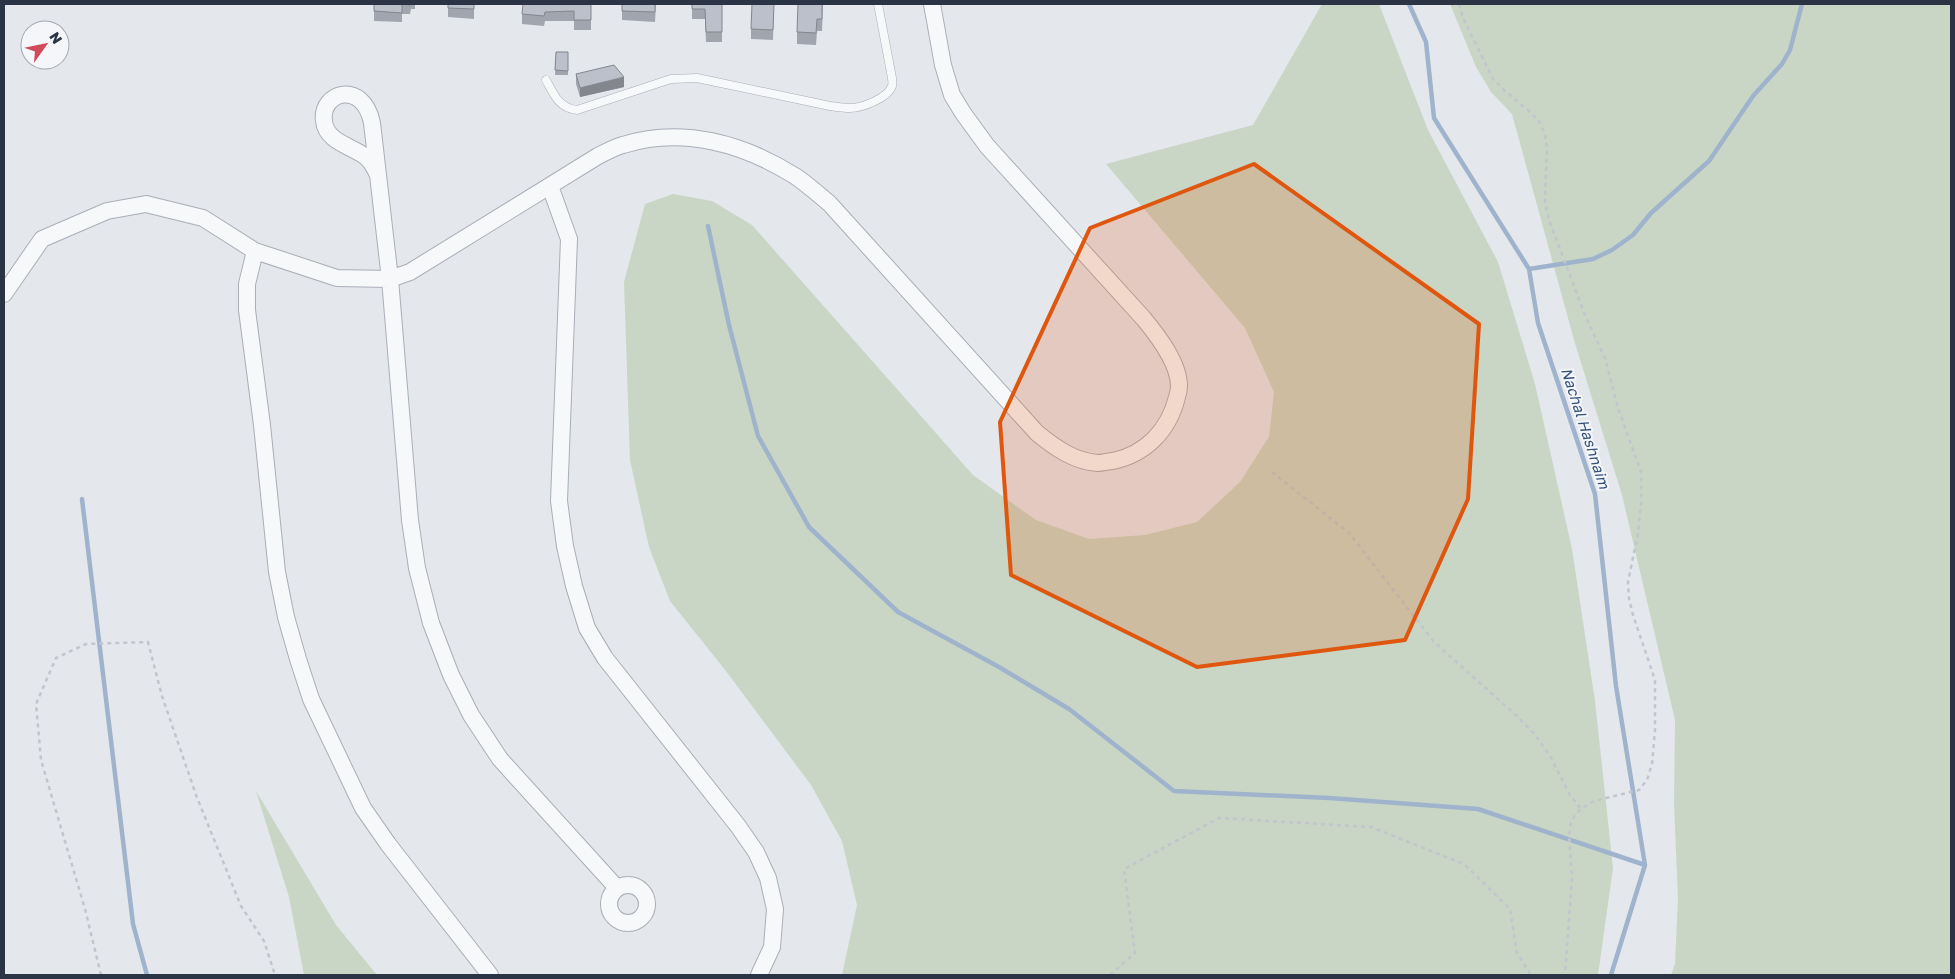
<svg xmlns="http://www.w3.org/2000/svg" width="1955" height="979" viewBox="0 0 1955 979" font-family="'Golos Text',sans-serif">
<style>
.green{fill:#c9d6c5}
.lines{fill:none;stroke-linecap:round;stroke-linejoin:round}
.stream{stroke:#9fb4cc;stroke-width:4.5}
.lane-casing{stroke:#a9aeb7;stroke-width:9}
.street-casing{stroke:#a9aeb7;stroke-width:18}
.path{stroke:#c2c5cb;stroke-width:2.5;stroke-dasharray:4 4;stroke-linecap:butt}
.lane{stroke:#f7f8fa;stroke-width:8}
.street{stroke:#f7f8fa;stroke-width:16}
.wall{fill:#a1a5ae}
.shaded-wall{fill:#83868d}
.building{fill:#bbc0ca;stroke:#83868d}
.marked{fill:#df570f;fill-opacity:0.2;stroke:#df570f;stroke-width:4;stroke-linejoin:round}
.labels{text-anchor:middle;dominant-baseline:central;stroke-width:4;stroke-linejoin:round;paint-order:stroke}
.water-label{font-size:15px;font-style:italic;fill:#34527a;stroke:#f4f6f9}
</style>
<rect width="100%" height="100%" fill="#e4e7ec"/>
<path class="green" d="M 1322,4 L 1379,4 L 1428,130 L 1498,262 L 1535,384 L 1572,549 L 1595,701 L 1613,868 L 1598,975 L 842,975 L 857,905 L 842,841 L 811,785 L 726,671 L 670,601 L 649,547 L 630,460 L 624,282 L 645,204 L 673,194 L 712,201 L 752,225 L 973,475 L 1036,520 L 1089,539 L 1145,535 L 1197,522 L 1240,482 L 1269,437 L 1274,392 L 1245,328 L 1106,164 L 1253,125 Z
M 1450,4 L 1951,4 L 1951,975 L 1671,975 L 1675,964 L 1678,898 L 1674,804 L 1675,720 L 1622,495 L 1574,340 L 1512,114 L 1491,92 L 1476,67 Z
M 256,791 L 336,925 L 377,975 L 304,975 L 289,897 Z"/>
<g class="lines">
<path class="stream" d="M 1409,4 L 1426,42 L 1434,118 L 1529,269 L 1538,323 L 1595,494 L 1616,686 L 1645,865 L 1611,975
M 708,226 L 729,325 L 758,436 L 809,527 L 898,612 L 999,667 L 1069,709 L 1174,791 L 1329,798 L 1478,809 L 1645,865
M 1529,269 L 1593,259 L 1612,250 L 1633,235 L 1651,213 L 1709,161 L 1753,96 L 1782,64 L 1790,50 L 1802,4
M 82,499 L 133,924 L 147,975"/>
<g class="lane-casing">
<path id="lane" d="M 546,80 C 554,95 559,108 577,110 L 671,79 L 697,78 L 830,106 C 837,107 844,108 850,108 C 862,108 888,98 892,86 C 893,83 892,80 892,78 L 878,4"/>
</g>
<g class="street-casing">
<path id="street" d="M 377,173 C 374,167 372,162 366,157 C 352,146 326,142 324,121 C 320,92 363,79 372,123 L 390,279 L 410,520 L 417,568 L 431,623 L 451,675 L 471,715 L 500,759 L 617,888
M 550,186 L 569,239 L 559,501 L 565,546 L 574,586 L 587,628 L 605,658 L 738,826 L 756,852 L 768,878 L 775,909 L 772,947 L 759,975
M 255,251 L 247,284 L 247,310 L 262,425 L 277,572 L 286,617 L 298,659 L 311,699 L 363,808 L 388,844 L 490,975
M 4,294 L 42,239 L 107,211 L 146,204 L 203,218 L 255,251 L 337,278 L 390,279 L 410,272 L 598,156 C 606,152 615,147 623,145 C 683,126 744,144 795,176 C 807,184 818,194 829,203 L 1037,433 C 1054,447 1075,462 1098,463 C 1103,463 1108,461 1113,461 C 1146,454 1169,430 1177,397 C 1178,394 1179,389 1179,386 C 1179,363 1158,336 1144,319 L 987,146 L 963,113 L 952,95 L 943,65 L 932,4
M609 904a19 19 0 1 1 38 0a19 19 0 1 1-38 0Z"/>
</g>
<path class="path" d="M 1459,4 L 1463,18 L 1493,79 L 1503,89 L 1531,113 L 1539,121 L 1545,134 L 1547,147 L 1545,201 L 1549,220 L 1585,315 L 1605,358 L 1618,408 L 1641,472 L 1641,504 L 1638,533 L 1628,582 L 1629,599 L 1633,615 L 1655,680 L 1655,730 L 1652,764 L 1647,780 L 1639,790 L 1594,801 L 1581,809 L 1575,815 L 1571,823 L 1569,835 L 1572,879 L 1565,975
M 1272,472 L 1349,533 L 1434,642 L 1518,717 L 1536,736 L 1550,756 L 1570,795 L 1581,809
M 101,975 L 85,909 L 41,760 L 36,704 L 56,658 L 86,644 L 148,642 L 162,696 L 196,795 L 241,906 L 264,941 L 275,975
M 1110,975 L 1135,953 L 1124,869 L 1219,818 L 1371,827 L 1464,864 L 1510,909 L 1517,953 L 1531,975"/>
<use href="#lane" class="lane"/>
<use href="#street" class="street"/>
</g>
<path class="wall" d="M 374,4 L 415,4 L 415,9 L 411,9 L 410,14 L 402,14 L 402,22 L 374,21 Z
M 448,4 L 474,4 L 474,19 L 448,17 Z
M 591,4 L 591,30 L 574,30 L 574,21 L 545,21 L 544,26 L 522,24 L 522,14 Z
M 622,4 L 656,4 L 655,22 L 622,20 Z
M 692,4 L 722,4 L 722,42 L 706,42 L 705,19 L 692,19 Z
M 774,4 L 773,40 L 751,39 L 751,29 Z
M 823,4 L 822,31 L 817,31 L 816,45 L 797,44 L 797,32 Z
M 556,52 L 568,52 L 568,75 L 555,75 Z
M 576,74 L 624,87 L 580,97 L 576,84 Z"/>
<path class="shaded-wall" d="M 624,77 L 624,87 L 580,97 L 580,88 Z"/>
<path class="building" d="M 374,4 L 410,4 L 410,5 L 402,4 L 402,13 L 374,11 Z
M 448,4 L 474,4 L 474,9 L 448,8 Z
M 523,4 L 591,4 L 591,20 L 574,20 L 574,11 L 545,12 L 544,16 L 522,14 Z
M 622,4 L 655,4 L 655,12 L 622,11 Z
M 692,4 L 722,4 L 722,32 L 706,32 L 705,9 L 692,9 Z
M 752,4 L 774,4 L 773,30 L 751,29 Z
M 798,4 L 822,4 L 822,19 L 817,19 L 816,33 L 797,32 Z
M 556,52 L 568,52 L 568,71 L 555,70 Z
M 614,65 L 624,77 L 580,88 L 576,74 Z"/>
<path class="marked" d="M 1254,164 L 1479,324 L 1468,499 L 1405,640 L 1197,667 L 1011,575 L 1000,422 L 1090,228 Z"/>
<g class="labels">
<g class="water-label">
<text transform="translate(1586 428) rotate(72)">Nachal Hashnaim</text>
</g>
</g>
<rect width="1955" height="979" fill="none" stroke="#2b3445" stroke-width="10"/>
<g transform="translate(45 45) rotate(57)"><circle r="24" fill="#f4f6f9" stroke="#a4a8b1"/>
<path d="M0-4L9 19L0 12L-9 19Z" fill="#d1495b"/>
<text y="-8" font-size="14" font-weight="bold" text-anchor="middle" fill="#2b3445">N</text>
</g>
</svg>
